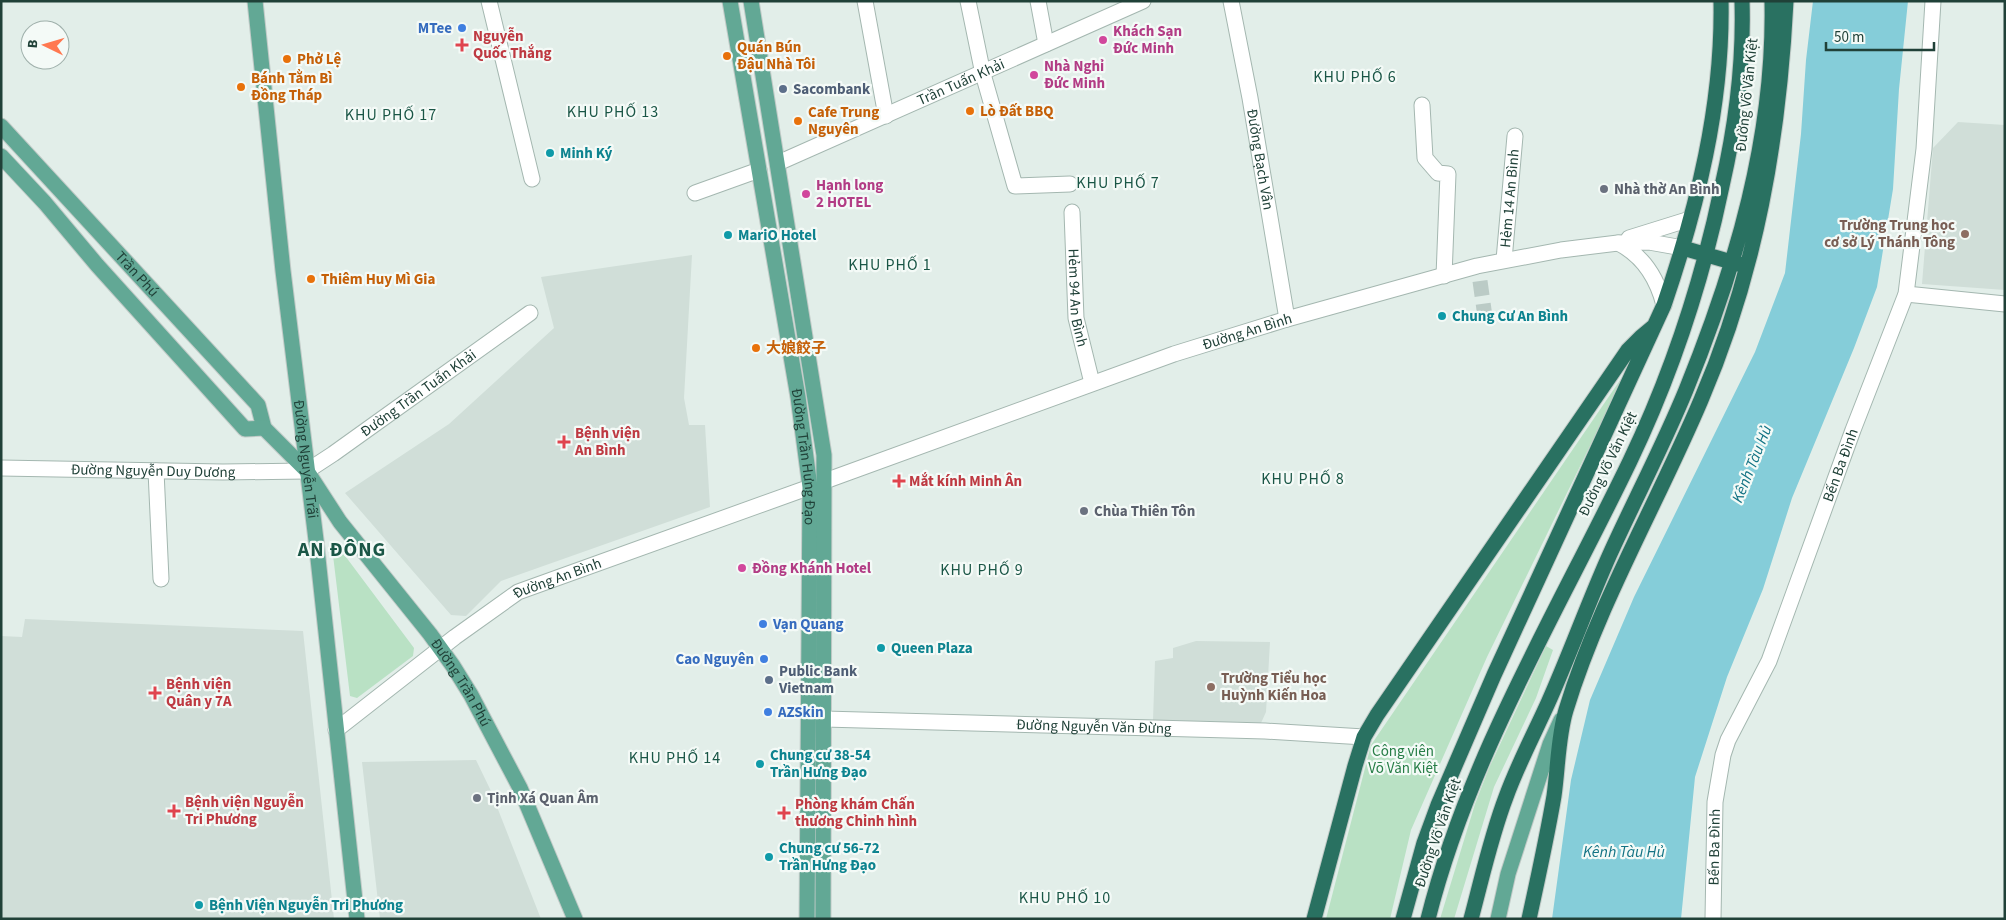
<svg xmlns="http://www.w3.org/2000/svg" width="2006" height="920" viewBox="0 0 2006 920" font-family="'Source Sans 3','Noto Sans SC',sans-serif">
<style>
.built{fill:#d0ded8}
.green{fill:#b9e1c4}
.water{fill:#85cdd9}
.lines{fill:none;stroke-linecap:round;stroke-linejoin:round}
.minor-tunnel{stroke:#bbcbc6;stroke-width:15;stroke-dasharray:15 8;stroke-linecap:butt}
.minor-casing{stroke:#a4b7b0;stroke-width:17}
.major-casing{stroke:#c1cac7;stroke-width:17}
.highway-casing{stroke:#c1cac7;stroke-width:17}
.minor{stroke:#fff;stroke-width:15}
.major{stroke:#62a895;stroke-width:15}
.highway{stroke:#297161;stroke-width:15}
.shop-dot{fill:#3f7fe0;stroke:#f4faf7;stroke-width:2}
.hotel-dot{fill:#d1479c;stroke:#f4faf7;stroke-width:2}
.health-dot{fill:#e0444e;stroke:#f4faf7;stroke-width:2}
.food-dot{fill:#e8710a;stroke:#f4faf7;stroke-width:2}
.service-dot{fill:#5c6f8a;stroke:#f4faf7;stroke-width:2}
.culture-dot{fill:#0f9aa8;stroke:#f4faf7;stroke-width:2}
.worship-dot{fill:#6b7280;stroke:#f4faf7;stroke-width:2}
.education-dot{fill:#8d6e63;stroke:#f4faf7;stroke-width:2}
.labels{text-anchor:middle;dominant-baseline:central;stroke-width:4.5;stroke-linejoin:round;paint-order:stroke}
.shop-label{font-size:15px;font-weight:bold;fill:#366cbe;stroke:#f4faf7;text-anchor:end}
.hotel-label{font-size:15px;font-weight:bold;fill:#b23c85;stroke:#f4faf7;text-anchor:start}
.health-label{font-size:15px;font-weight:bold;fill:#be3a42;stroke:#f4faf7;text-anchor:start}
.food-label{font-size:15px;font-weight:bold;fill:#c56008;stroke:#f4faf7;text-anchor:start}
.street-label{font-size:15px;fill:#204138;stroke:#f4faf7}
.service-label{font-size:15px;font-weight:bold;fill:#4e5e75;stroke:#f4faf7;text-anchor:start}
.culture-label{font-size:15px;font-weight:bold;fill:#0d838f;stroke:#f4faf7;text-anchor:start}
.worship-label{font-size:15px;font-weight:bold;fill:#5b616d;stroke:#f4faf7;text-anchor:start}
.education-label{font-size:15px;font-weight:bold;fill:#785e54;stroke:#f4faf7;text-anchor:end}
.park-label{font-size:15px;fill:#267d46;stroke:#f4faf7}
.neighbourhood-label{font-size:16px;letter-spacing:1px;fill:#1a5646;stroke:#f4faf7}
.water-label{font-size:16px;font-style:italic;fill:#137384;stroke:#f4faf7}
.district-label{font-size:20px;font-weight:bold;letter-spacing:1px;fill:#1a5646;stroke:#f4faf7}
</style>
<rect width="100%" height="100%" fill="#e2eee9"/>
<path class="built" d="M 1958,122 L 2005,125 L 2005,290 L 1922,284 L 1933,148 Z
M 692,255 L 684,398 L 689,425 L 705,425 L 710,507 L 501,581 L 466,616 L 451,615 L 345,493 L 449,424 L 554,328 L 541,277 Z
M 25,619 L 303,631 L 334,919 L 1,919 L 1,636 L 22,637 Z
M 1196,641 L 1270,642 L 1266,712 L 1261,723 L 1153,720 L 1155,661 L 1173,658 L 1173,648 Z
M 476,760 L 490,789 L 541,919 L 380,919 L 362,762 Z"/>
<path class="green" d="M 1627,370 L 1487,657 L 1411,830 L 1390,919 L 1326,919 L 1371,745 Z
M 337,545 L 414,648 L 413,656 L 357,698 L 350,696 L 332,547 Z
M 1546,646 L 1553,650 L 1536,698 L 1494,787 L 1454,919 L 1440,919 L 1475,804 L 1489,768 Z"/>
<path class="water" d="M 1813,1 L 1908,1 L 1899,89 L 1893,189 L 1877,287 L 1854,348 L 1792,498 L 1763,589 L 1727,677 L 1695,777 L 1681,919 L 1552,919 L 1571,780 L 1590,700 L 1634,597 L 1755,352 L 1785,273 L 1801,134 L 1806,60 Z"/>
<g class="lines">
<path class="minor-tunnel" d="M 1480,281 L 1486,324"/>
<g class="minor-casing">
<g id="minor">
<path d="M 489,1 L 532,179"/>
<path d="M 865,1 L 886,116"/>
<path d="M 968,1 L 983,74 L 1015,186 L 1070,184"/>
<path d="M 1038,1 L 1046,44"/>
<path id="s1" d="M 1231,1 L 1250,98 L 1287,319"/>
<path d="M 1422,105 L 1425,158 L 1438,173 L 1448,174 L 1444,276"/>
<path id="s2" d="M 778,163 L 1143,1"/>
<path d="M 695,193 L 759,170"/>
<path id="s3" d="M 1072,212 L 1076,318 L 1092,383"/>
<path d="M 1629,238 L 1690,219"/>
<path d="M 1618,243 C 1644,256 1657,278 1664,305"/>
<path id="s4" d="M 1504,260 L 1515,136"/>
<path d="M 1906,294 L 2005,304"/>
<path id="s5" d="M 1,468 L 223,472 L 307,471 L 333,454 L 530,313"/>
<path d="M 156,471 L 161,579"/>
<path id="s6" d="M 825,481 L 1174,354 L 1287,319 L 1477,266 L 1561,250 L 1618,243 L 1649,242 L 1683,248"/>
<path id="s7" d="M 824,719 L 1265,731 L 1364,737"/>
<path id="s8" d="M 336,730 L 455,637 L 518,592 L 810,487"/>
<path id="s9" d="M 1713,919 L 1715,802 L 1723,755 L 1728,740 L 1769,661 L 1853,430 L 1906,294 L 1924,149 L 1933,1"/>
</g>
</g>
<g class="major-casing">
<g id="major">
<path id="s10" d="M 255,1 L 283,271 L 316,540 L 357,919"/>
<path id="s11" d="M 730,1 L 798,397 L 810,487 L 807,919"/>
<path d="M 751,1 L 824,455 L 823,919"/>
<path id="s12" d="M 1,126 L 258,405 L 264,428 L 307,471 L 340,522 L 430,634 L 453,666 L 471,695 L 520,788 L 575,919"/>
<path d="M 1,156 L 45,203 L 97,265 L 245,429 L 264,428"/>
<path d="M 1498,919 L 1508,874 L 1550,744 L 1561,720"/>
</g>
</g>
<g class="highway-casing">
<path id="highway" d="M 1683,248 L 1742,265
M 1314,919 L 1355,766 L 1364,737 L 1377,715 L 1628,350 L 1641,337 L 1653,327
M 1403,919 L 1424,843 L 1438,805 L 1494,675 L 1664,305 C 1697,208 1723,105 1721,1
M 1428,919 C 1469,756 1558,611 1630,461 C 1672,373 1702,282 1722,186 C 1736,125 1744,64 1742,1
M 1471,919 C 1482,878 1491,836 1506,797 C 1518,764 1534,734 1548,703 C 1570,654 1588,603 1610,554 C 1635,499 1663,446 1686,390 C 1736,267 1775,135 1772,1
M 1529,919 C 1538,878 1547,837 1554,796 C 1558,768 1558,736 1566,710 C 1599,602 1657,504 1701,400 C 1756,272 1779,140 1786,1"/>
</g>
<use href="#minor" class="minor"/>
<use href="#major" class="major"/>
<use href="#highway" class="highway"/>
</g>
<g class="shop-dot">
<circle cx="462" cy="28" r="5"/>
<circle cx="763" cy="624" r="5"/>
<circle cx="764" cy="659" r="5"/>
<circle cx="768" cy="712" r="5"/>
</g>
<g class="hotel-dot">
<circle cx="1103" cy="40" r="5"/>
<circle cx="1034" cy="75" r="5"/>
<circle cx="806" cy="194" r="5"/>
<circle cx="742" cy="568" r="5"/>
</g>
<g class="health-dot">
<path d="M459.5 37.5h5v5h5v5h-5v5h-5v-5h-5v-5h5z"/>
<path d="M561.5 434.5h5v5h5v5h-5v5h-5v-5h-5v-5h5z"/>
<path d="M896.5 473.5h5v5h5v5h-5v5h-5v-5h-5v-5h5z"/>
<path d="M152.5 685.5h5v5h5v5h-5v5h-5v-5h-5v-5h5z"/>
<path d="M171.5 803.5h5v5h5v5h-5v5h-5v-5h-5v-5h5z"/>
<path d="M781.5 805.5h5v5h5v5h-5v5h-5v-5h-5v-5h5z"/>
</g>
<g class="food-dot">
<circle cx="727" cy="56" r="5"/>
<circle cx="287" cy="59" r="5"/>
<circle cx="241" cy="87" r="5"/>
<circle cx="970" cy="111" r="5"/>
<circle cx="798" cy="121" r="5"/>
<circle cx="311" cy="279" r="5"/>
<circle cx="756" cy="348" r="5"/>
</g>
<g class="service-dot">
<circle cx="783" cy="89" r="5"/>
<circle cx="769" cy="680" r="5"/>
</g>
<g class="culture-dot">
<circle cx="550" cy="153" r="5"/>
<circle cx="728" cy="235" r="5"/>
<circle cx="1442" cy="316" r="5"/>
<circle cx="881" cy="648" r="5"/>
<circle cx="760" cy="764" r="5"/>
<circle cx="769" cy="857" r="5"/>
<circle cx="199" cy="905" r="5"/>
</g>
<g class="worship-dot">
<circle cx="1604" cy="189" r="5"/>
<circle cx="1084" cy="511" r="5"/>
<circle cx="477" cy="798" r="5"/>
</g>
<g class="education-dot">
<circle cx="1965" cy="234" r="5"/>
<circle cx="1211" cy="687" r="5"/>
</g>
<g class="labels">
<g class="shop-label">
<text x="452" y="28">MTee</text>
<text x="773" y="624" text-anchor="start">Vạn Quang</text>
<text x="754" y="659">Cao Nguyên</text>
<text x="778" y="712" text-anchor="start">AZSkin</text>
</g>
<g class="hotel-label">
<text x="1113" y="31">Khách Sạn<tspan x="1113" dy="17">Đức Minh</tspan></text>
<text x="1044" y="66">Nhà Nghỉ<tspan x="1044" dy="17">Đức Minh</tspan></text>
<text x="816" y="185">Hạnh long<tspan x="816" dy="17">2 HOTEL</tspan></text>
<text x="752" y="568">Đồng Khánh Hotel</text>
</g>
<g class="health-label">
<text x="473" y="36">Nguyễn<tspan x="473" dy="17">Quốc Thắng</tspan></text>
<text x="575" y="433">Bệnh viện<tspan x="575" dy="17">An Bình</tspan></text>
<text x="909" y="481">Mắt kính Minh Ân</text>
<text x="166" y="684">Bệnh viện<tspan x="166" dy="17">Quân y 7A</tspan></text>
<text x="185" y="802">Bệnh viện Nguyễn<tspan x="185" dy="17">Tri Phương</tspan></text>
<text x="795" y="804">Phòng khám Chấn<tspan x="795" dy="17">thương Chỉnh hình</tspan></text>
</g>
<g class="food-label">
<text x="737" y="47">Quán Bún<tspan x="737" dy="17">Đậu Nhà Tôi</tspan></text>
<text x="297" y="59">Phở Lệ</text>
<text x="251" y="78">Bánh Tằm Bì<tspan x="251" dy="17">Đồng Tháp</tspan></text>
<text x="980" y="111">Lò Đất BBQ</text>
<text x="808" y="112">Cafe Trung<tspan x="808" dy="17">Nguyên</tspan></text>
<text x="321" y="279">Thiêm Huy Mì Gia</text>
<text x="766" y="348">大娘餃子</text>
</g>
<g class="street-label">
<text stroke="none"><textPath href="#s2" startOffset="200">Trần Tuấn Khải</textPath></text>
<text transform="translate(1747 95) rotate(-84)">Đường Võ Văn Kiệt</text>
<text stroke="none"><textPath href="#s1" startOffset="161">Đường Bạch Vân</textPath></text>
<text stroke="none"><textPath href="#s4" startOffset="62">Hẻm 14 An Bình</textPath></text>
<text stroke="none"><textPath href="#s12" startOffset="201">Trần Phú</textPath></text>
<text stroke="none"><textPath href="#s3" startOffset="86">Hẻm 94 An Bình</textPath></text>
<text stroke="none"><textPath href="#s6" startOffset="448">Đường An Bình</textPath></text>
<text stroke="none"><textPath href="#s5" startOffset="442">Đường Trần Tuấn Khải</textPath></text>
<text stroke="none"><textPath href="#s11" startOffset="462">Đường Trần Hưng Đạo</textPath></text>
<text stroke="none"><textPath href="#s10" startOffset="461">Đường Nguyễn Trãi</textPath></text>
<text transform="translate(1608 464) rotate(-64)">Đường Võ Văn Kiệt</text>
<text stroke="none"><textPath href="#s9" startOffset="478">Bến Ba Đình</textPath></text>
<text stroke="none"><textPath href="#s5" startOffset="152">Đường Nguyễn Duy Dương</textPath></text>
<text stroke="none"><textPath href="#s8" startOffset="270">Đường An Bình</textPath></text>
<text stroke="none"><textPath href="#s12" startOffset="726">Đường Trần Phú</textPath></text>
<text stroke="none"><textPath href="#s7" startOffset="270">Đường Nguyễn Văn Đừng</textPath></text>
<text transform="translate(1438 833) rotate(-71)">Đường Võ Văn Kiệt</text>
<text stroke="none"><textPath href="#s9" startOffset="72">Bến Ba Đình</textPath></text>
</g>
<g class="service-label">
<text x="793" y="89">Sacombank</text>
<text x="779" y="671">Public Bank<tspan x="779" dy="17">Vietnam</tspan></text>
</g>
<g class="culture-label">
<text x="560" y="153">Minh Ký</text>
<text x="738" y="235">MariO Hotel</text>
<text x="1452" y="316">Chung Cư An Bình</text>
<text x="891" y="648">Queen Plaza</text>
<text x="770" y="755">Chung cư 38-54<tspan x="770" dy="17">Trần Hưng Đạo</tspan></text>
<text x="779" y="848">Chung cư 56-72<tspan x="779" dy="17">Trần Hưng Đạo</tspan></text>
<text x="209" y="905">Bệnh Viện Nguyễn Tri Phương</text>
</g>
<g class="worship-label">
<text x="1614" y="189">Nhà thờ An Bình</text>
<text x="1094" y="511">Chùa Thiên Tôn</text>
<text x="487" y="798">Tịnh Xá Quan Âm</text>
</g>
<g class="education-label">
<text x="1955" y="225">Trường Trung học<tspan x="1955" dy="17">cơ sở Lý Thánh Tông</tspan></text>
<text x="1221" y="678" text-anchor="start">Trường Tiểu học<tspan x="1221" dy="17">Huỳnh Kiến Hoa</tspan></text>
</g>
<g class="park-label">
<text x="1403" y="751">Công viên<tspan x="1403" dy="17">Võ Văn Kiệt</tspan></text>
</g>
<g class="neighbourhood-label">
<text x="1355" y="77">KHU PHỐ 6</text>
<text x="613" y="112">KHU PHỐ 13</text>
<text x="391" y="115">KHU PHỐ 17</text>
<text x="1118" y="183">KHU PHỐ 7</text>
<text x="890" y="265">KHU PHỐ 1</text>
<text x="1303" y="479">KHU PHỐ 8</text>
<text x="982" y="570">KHU PHỐ 9</text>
<text x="675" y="758">KHU PHỐ 14</text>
<text x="1065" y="898">KHU PHỐ 10</text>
</g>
<g class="water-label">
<text transform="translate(1752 464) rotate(-68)">Kênh Tàu Hủ</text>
<text x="1624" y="852">Kênh Tàu Hủ</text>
</g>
<g class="district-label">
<text x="342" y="550">AN ĐÔNG</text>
</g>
</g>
<rect width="2006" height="920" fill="none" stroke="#204138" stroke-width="5"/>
<g transform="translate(45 45) rotate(275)"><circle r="24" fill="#f4faf7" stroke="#9fb0ab"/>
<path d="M0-4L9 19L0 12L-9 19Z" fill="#ff7850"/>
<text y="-8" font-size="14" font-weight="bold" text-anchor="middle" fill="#204138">B</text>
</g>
<path d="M1826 42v8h108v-8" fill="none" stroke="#204138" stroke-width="2.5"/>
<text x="1834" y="42" font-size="15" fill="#204138" stroke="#f4faf7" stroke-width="4" paint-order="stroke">50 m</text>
</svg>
